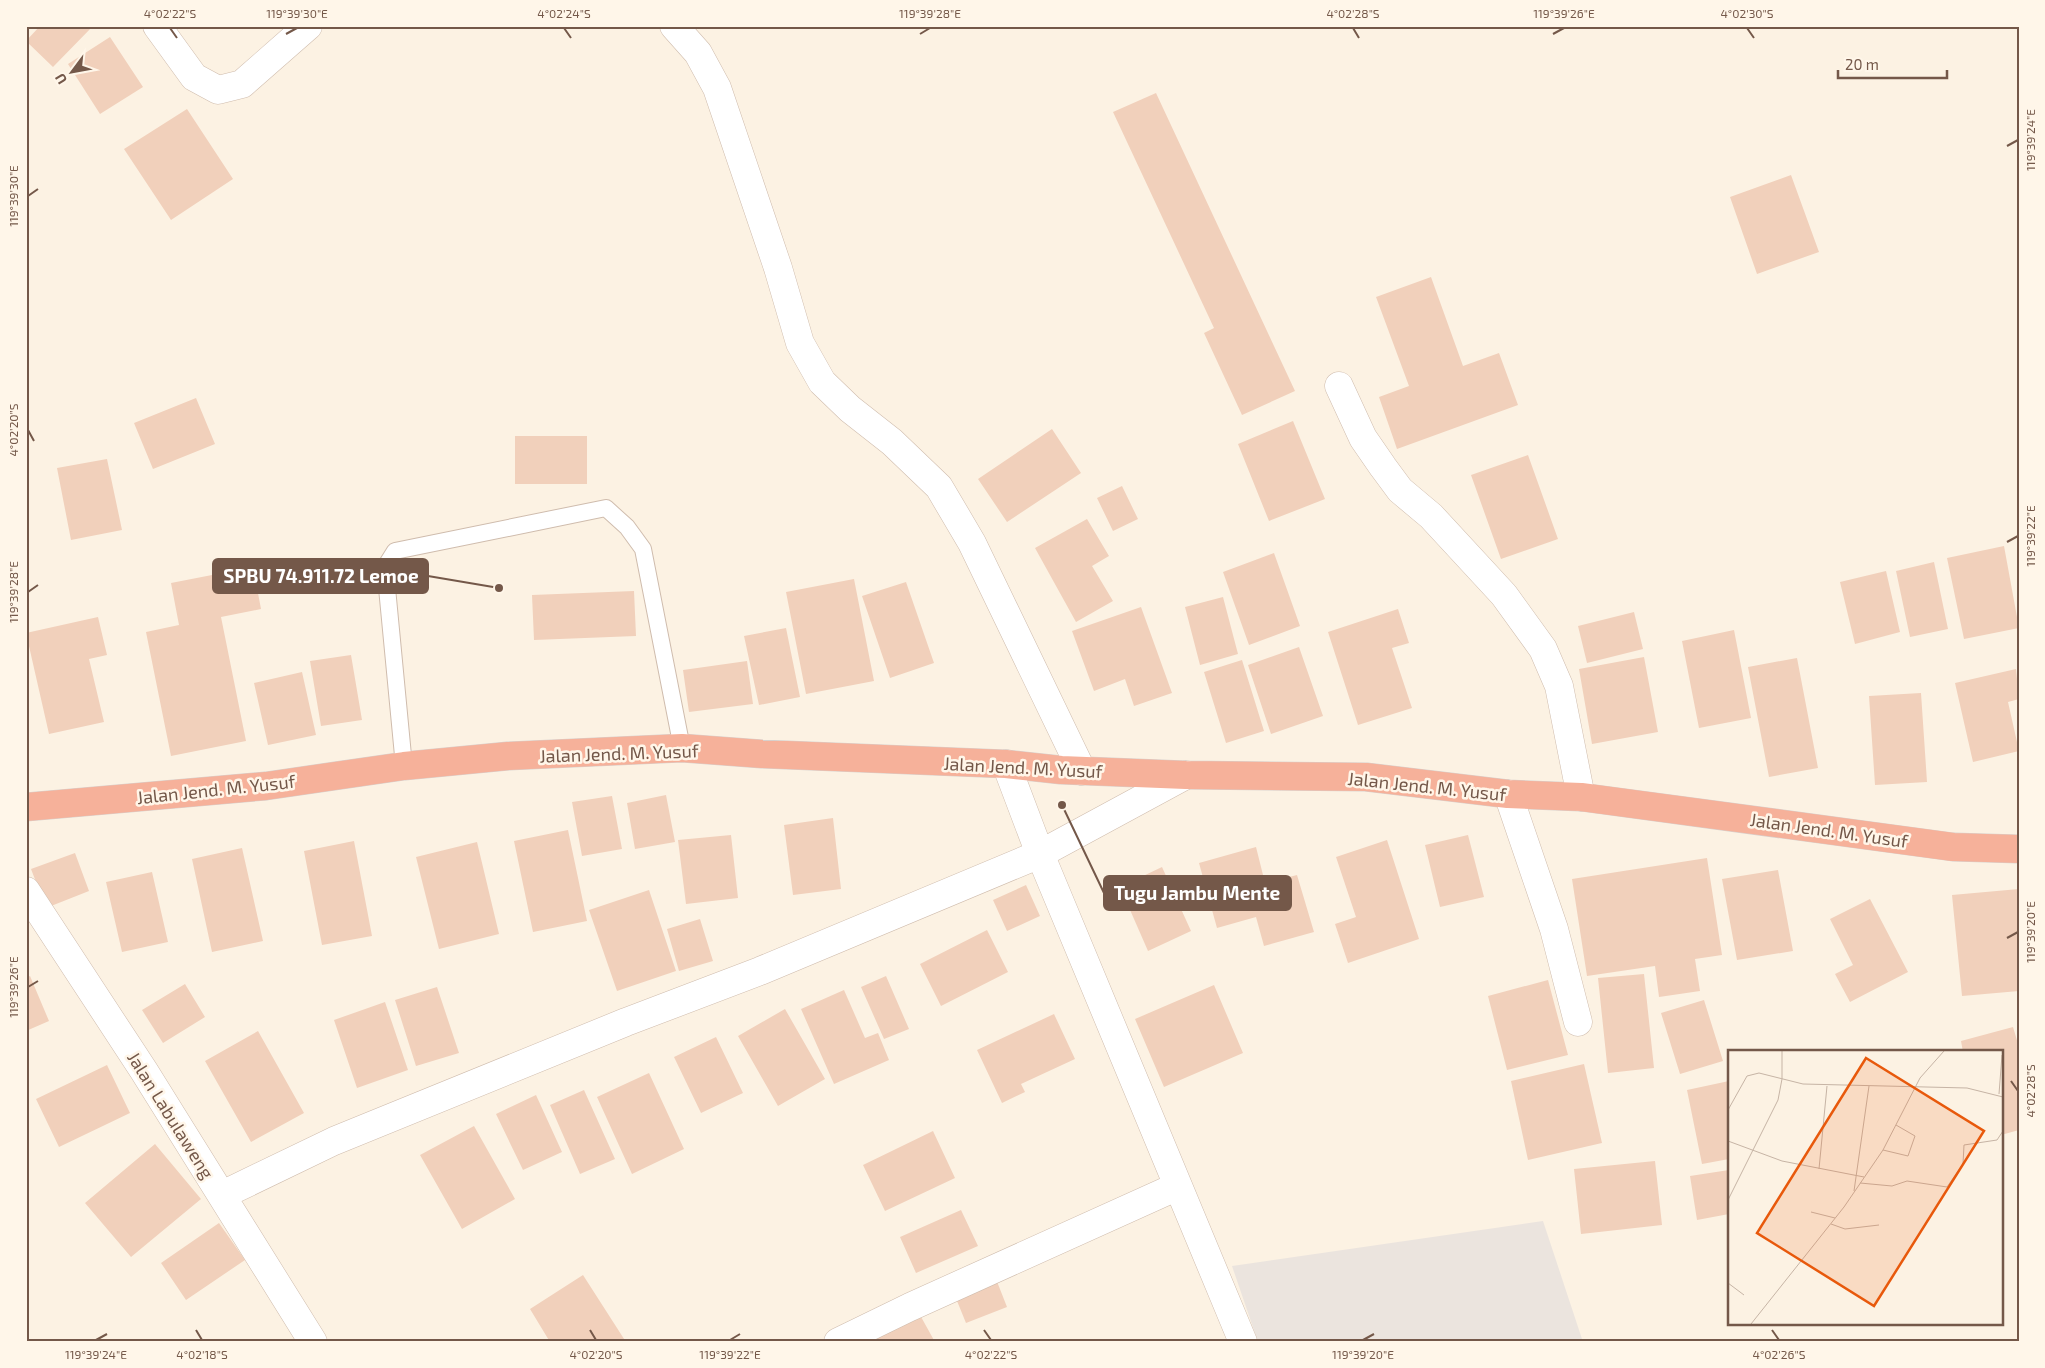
<svg xmlns="http://www.w3.org/2000/svg" width="2045" height="1368" viewBox="0 0 2045 1368" font-family="'Exo 2',sans-serif">
<style>
.industrial{fill:#ebe4de}
.building{fill:#f1d0bb}
.lines{fill:none;stroke-linecap:round;stroke-linejoin:round}
.lane-casing{stroke:#cfbcad;stroke-width:18}
.street-casing{stroke:#cfbcad;stroke-width:29}
.highway-casing{stroke:#d8d0cc;stroke-width:29}
.lane{stroke:#fff;stroke-width:16}
.street{stroke:#fff;stroke-width:28}
.highway{stroke:#f6b19a;stroke-width:28}
.ticks{fill:none;stroke:#745849;stroke-width:2}
.labels{text-anchor:middle;dominant-baseline:central;stroke-width:5;stroke-linejoin:round;paint-order:stroke}
.street-label{font-size:18px;fill:#745849;stroke:#fff6e9}
.inset-road{fill:none;stroke:#c6b4a5;stroke-width:1}
.view{fill:#e8590c;fill-opacity:0.15;stroke:#e8590c;stroke-width:2.5}
.inset-edge{fill:none;stroke:#745849;stroke-width:2.5}
.leader{fill:none;stroke:#745849;stroke-width:2}
.callout-dot{fill:#745849;stroke:#fff6e9;stroke-width:2}
.callout{fill:#745849;stroke:#745849;stroke-width:2}
.callout-label{font-size:19px;text-anchor:middle;font-weight:bold;fill:#fff}
.neatline{fill:none;stroke:#745849;stroke-width:2}
.ticks-label{font-size:12px;text-anchor:middle;fill:#745849}
</style>
<rect width="100%" height="100%" fill="#fcf2e3"/>
<path class="industrial" d="M 1543,1221 L 1583,1342 L 1258,1342 L 1232,1266 Z"/>
<path class="building" d="M 40,26 L 93,26 L 53,67 L 26,41 Z
M 110,37 L 143,87 L 100,114 L 68,64 Z
M 1156,93 L 1295,391 L 1242,415 L 1204,333 L 1214,328 L 1113,112 Z
M 187,109 L 233,179 L 171,220 L 124,149 Z
M 1791,175 L 1819,252 L 1757,274 L 1730,197 Z
M 1431,277 L 1463,366 L 1499,353 L 1518,405 L 1397,449 L 1379,397 L 1409,386 L 1376,297 Z
M 196,398 L 215,444 L 153,469 L 134,423 Z
M 1293,421 L 1325,499 L 1269,521 L 1238,444 Z
M 1052,429 L 1081,473 L 1007,522 L 978,479 Z
M 515,436 L 587,436 L 587,484 L 515,484 Z
M 1528,455 L 1558,539 L 1501,559 L 1471,475 Z
M 107,459 L 122,530 L 71,540 L 57,468 Z
M 1122,486 L 1138,519 L 1113,531 L 1097,498 Z
M 1087,519 L 1109,556 L 1092,566 L 1113,601 L 1076,622 L 1035,548 Z
M 2004,546 L 2019,628 L 1964,639 L 1947,558 Z
M 1274,553 L 1300,626 L 1249,645 L 1223,572 Z
M 1934,562 L 1948,629 L 1910,637 L 1896,571 Z
M 253,567 L 261,609 L 221,617 L 246,741 L 171,756 L 146,632 L 179,625 L 171,583 Z
M 1886,571 L 1900,632 L 1855,644 L 1840,582 Z
M 854,579 L 874,681 L 806,694 L 786,592 Z
M 906,582 L 934,663 L 890,678 L 862,596 Z
M 634,591 L 636,636 L 534,640 L 532,595 Z
M 1223,597 L 1238,654 L 1200,665 L 1185,607 Z
M 1141,607 L 1172,693 L 1134,706 L 1125,679 L 1094,691 L 1072,631 Z
M 1398,609 L 1409,643 L 1392,648 L 1412,708 L 1358,725 L 1328,632 Z
M 1634,612 L 1643,649 L 1587,663 L 1578,626 Z
M 98,617 L 107,655 L 89,659 L 104,722 L 49,734 L 26,633 Z
M 786,628 L 800,697 L 759,705 L 744,636 Z
M 1734,630 L 1751,718 L 1699,728 L 1682,641 Z
M 1299,647 L 1323,716 L 1271,734 L 1248,665 Z
M 351,655 L 362,720 L 321,726 L 310,661 Z
M 1644,657 L 1658,732 L 1592,744 L 1579,669 Z
M 1797,658 L 1818,768 L 1769,777 L 1748,667 Z
M 1242,660 L 1264,731 L 1226,743 L 1204,672 Z
M 747,661 L 753,704 L 689,712 L 683,670 Z
M 2016,669 L 2019,699 L 2008,702 L 2019,751 L 1973,762 L 1955,683 Z
M 302,672 L 316,735 L 268,745 L 254,683 Z
M 1921,693 L 1927,782 L 1875,785 L 1869,696 Z
M 666,795 L 675,842 L 635,849 L 627,803 Z
M 612,796 L 622,849 L 582,856 L 572,802 Z
M 833,818 L 841,889 L 793,895 L 784,825 Z
M 568,830 L 587,921 L 533,932 L 514,841 Z
M 731,835 L 738,898 L 686,904 L 678,840 Z
M 1468,835 L 1484,897 L 1440,907 L 1425,845 Z
M 1387,840 L 1419,939 L 1348,963 L 1335,924 L 1356,917 L 1336,857 Z
M 354,841 L 372,936 L 322,945 L 304,851 Z
M 477,842 L 499,934 L 439,949 L 416,857 Z
M 1256,847 L 1265,883 L 1297,875 L 1314,932 L 1264,946 L 1256,917 L 1217,928 L 1199,863 Z
M 242,848 L 263,941 L 212,952 L 192,859 Z
M 75,853 L 89,891 L 46,908 L 31,869 Z
M 1707,858 L 1722,955 L 1695,959 L 1700,991 L 1659,997 L 1655,966 L 1587,976 L 1572,879 Z
M 1162,867 L 1191,931 L 1148,951 L 1120,887 Z
M 1778,870 L 1793,951 L 1737,960 L 1722,879 Z
M 152,872 L 168,942 L 122,952 L 106,882 Z
M 1026,885 L 1040,916 L 1007,931 L 993,900 Z
M 2019,889 L 2019,991 L 1962,996 L 1952,895 Z
M 649,890 L 676,971 L 617,991 L 589,910 Z
M 1870,899 L 1908,972 L 1850,1002 L 1835,974 L 1853,965 L 1830,919 Z
M 700,919 L 713,961 L 679,971 L 667,929 Z
M 987,930 L 1008,972 L 941,1006 L 920,964 Z
M 1644,974 L 1654,1068 L 1608,1073 L 1598,978 Z
M 30,976 L 49,1021 L 26,1031 L 26,978 Z
M 886,976 L 909,1029 L 884,1039 L 861,987 Z
M 1548,980 L 1568,1055 L 1507,1070 L 1488,996 Z
M 185,984 L 205,1017 L 163,1043 L 142,1010 Z
M 1214,985 L 1243,1053 L 1164,1087 L 1135,1019 Z
M 437,987 L 459,1053 L 416,1066 L 395,1000 Z
M 844,990 L 865,1038 L 878,1033 L 889,1060 L 834,1084 L 801,1009 Z
M 1704,1000 L 1723,1061 L 1680,1074 L 1661,1013 Z
M 385,1002 L 408,1070 L 357,1088 L 334,1020 Z
M 785,1009 L 825,1079 L 778,1106 L 738,1036 Z
M 1054,1014 L 1075,1059 L 1021,1084 L 1025,1092 L 1002,1103 L 977,1050 Z
M 2013,1027 L 2019,1047 L 2019,1130 L 2001,1135 L 2001,1052 L 1963,1052 L 1961,1041 Z
M 258,1031 L 304,1113 L 251,1142 L 205,1061 Z
M 716,1037 L 743,1093 L 701,1113 L 674,1057 Z
M 1584,1064 L 1602,1143 L 1528,1160 L 1511,1081 Z
M 107,1065 L 130,1113 L 59,1147 L 36,1099 Z
M 649,1073 L 684,1149 L 632,1174 L 597,1097 Z
M 1729,1081 L 1729,1159 L 1702,1164 L 1687,1090 Z
M 584,1090 L 615,1159 L 580,1174 L 550,1105 Z
M 536,1095 L 562,1152 L 523,1170 L 496,1114 Z
M 474,1126 L 515,1199 L 462,1229 L 420,1155 Z
M 933,1131 L 955,1178 L 885,1211 L 863,1165 Z
M 155,1144 L 201,1199 L 131,1257 L 85,1203 Z
M 1655,1161 L 1662,1225 L 1581,1234 L 1574,1169 Z
M 1729,1170 L 1729,1214 L 1697,1220 L 1690,1176 Z
M 961,1210 L 978,1246 L 916,1273 L 900,1237 Z
M 219,1223 L 245,1260 L 186,1300 L 161,1263 Z
M 583,1275 L 626,1342 L 550,1342 L 530,1309 Z
M 996,1279 L 1007,1307 L 966,1323 L 955,1296 Z
M 920,1315 L 935,1342 L 877,1342 L 875,1338 Z"/>
<g class="lines">
<g class="lane-casing">
<path id="lane" d="M 404,766 L 385,567 L 395,551 L 606,508 L 627,527 L 643,549 L 682,748"/>
</g>
<g class="street-casing">
<path id="street" d="M 157,26 L 194,77 L 218,90 L 242,84 L 308,26
M 674,26 L 698,53 L 717,88 L 778,268 L 800,343 L 822,382 L 850,409 L 892,442 L 939,487 L 972,543 L 1082,771
M 1339,386 L 1363,438 L 1383,467 L 1400,490 L 1431,516 L 1504,595 L 1543,649 L 1559,686 L 1581,797
M 1006,764 L 1040,854 L 1243,1342
M 1508,794 L 1554,929 L 1578,1022
M 26,891 L 144,1071 L 313,1342
M 222,1195 L 334,1141 L 626,1022 L 760,971 L 1040,854 L 1186,775
M 838,1342 L 910,1307 L 1178,1186"/>
</g>
<g class="highway-casing">
<path id="highway" d="M 26,807 L 266,786 L 404,766 L 508,756 L 682,748 L 762,754 L 1006,764 L 1061,770 L 1186,775 L 1366,777 L 1508,794 L 1581,797 L 1953,847 L 2019,849"/>
</g>
<use href="#lane" class="lane"/>
<use href="#street" class="street"/>
<use href="#highway" class="highway"/>
</g>
<path class="ticks" d="M 170,28 L 177,38M 564,28 L 571,38M 1353,28 L 1359,38M 1747,28 L 1754,38M 286,34 L 297,28M 920,34 L 930,28M 1553,34 L 1564,28M 2007,146 L 2018,140M 28,196 L 38,189M 28,430 L 34,441M 2007,542 L 2018,536M 28,592 L 38,585M 2007,938 L 2018,932M 28,987 L 38,981M 2011,1081 L 2018,1091M 196,1330 L 202,1340M 590,1330 L 596,1340M 984,1330 L 991,1340M 1772,1330 L 1779,1340M 96,1340 L 107,1334M 730,1340 L 740,1334M 1363,1340 L 1374,1334"/>
<g class="labels">
<g class="street-label">
<text transform="translate(619 753) rotate(-2)">Jalan Jend. M. Yusuf</text>
<text transform="translate(1023 767) rotate(3)">Jalan Jend. M. Yusuf</text>
<text transform="translate(1427 786) rotate(6)">Jalan Jend. M. Yusuf</text>
<text transform="translate(216 789) rotate(-6)">Jalan Jend. M. Yusuf</text>
<text transform="translate(1829 830) rotate(8)">Jalan Jend. M. Yusuf</text>
<text transform="translate(171 1115) rotate(58)">Jalan Labulaweng</text>
</g>
</g>
<g transform="translate(1728 1050)">
<rect width="275" height="275" fill="#fcf2e3"/>
<path class="inset-road" d="M 271,44 L 274,5M 0,60 L 19,26 L 31,23 L 75,34 L 239,38 L 275,47M 0,91 L 54,111 L 136,127M 155,100 L 180,106 L 187,86 L 168,75M 91,119 L 99,36M 132,133 L 164,136 L 179,131 L 219,137 L 235,114 L 236,95 L 269,90 L 275,81M 126,141 L 141,36M 0,150 L 50,50 L 54,29 L 54,1M 83,162 L 107,168M 103,174 L 117,179 L 151,175M 0,233 L 16,245M 23,274 L 116,157 L 155,100 L 192,28 L 216,1"/>
<path class="view" d="M 138,8 L 256,81 L 146,256 L 29,183 Z"/>
<rect width="275" height="275" class="inset-edge"/>
</g>
<path class="leader" d="M499 588L428 576M1062 805L1104 893"/>
<g class="callout-dot">
<circle cx="499" cy="588" r="5"/>
<circle cx="1062" cy="805" r="5"/>
</g>
<g class="callout">
<rect x="213" y="559" width="215" height="34" rx="5"/>
<rect x="1104" y="876" width="187" height="34" rx="5"/>
</g>
<g class="callout-label">
<text x="321" y="583">SPBU 74.911.72 Lemoe</text>
<text x="1197" y="900">Tugu Jambu Mente</text>
</g>
<rect width="2045" height="1368" fill="none" stroke="#fff6e9" stroke-width="55"/>
<g transform="translate(72 72) rotate(238)" stroke="#fff6e9" stroke-width="4" paint-order="stroke">
<path d="M0-4L9 19L0 12L-9 19Z" fill="#745849"/>
<text y="-8" font-size="14" font-weight="bold" text-anchor="middle" fill="#745849">U</text>
</g>
<path d="M1838 70v8h109v-8" fill="none" stroke="#745849" stroke-width="2.5"/>
<text x="1845" y="70" font-size="15" fill="#745849" stroke="#fff6e9" stroke-width="4" paint-order="stroke">20 m</text>
<rect x="28" y="28" width="1990" height="1312" class="neatline"/>
<g class="ticks-label">
<text x="170" y="18">4°02'22"S</text>
<text x="297" y="18">119°39'30"E</text>
<text x="564" y="18">4°02'24"S</text>
<text x="930" y="18">119°39'28"E</text>
<text x="1353" y="18">4°02'28"S</text>
<text x="1564" y="18">119°39'26"E</text>
<text x="1747" y="18">4°02'30"S</text>
<text transform="translate(2031 140) rotate(-90)" y="4">119°39'24"E</text>
<text transform="translate(14 196) rotate(-90)" y="4">119°39'30"E</text>
<text transform="translate(14 430) rotate(-90)" y="4">4°02'20"S</text>
<text transform="translate(2031 536) rotate(-90)" y="4">119°39'22"E</text>
<text transform="translate(14 592) rotate(-90)" y="4">119°39'28"E</text>
<text transform="translate(2031 932) rotate(-90)" y="4">119°39'20"E</text>
<text transform="translate(14 987) rotate(-90)" y="4">119°39'26"E</text>
<text transform="translate(2031 1091) rotate(-90)" y="4">4°02'28"S</text>
<text x="96" y="1359">119°39'24"E</text>
<text x="202" y="1359">4°02'18"S</text>
<text x="596" y="1359">4°02'20"S</text>
<text x="730" y="1359">119°39'22"E</text>
<text x="991" y="1359">4°02'22"S</text>
<text x="1363" y="1359">119°39'20"E</text>
<text x="1779" y="1359">4°02'26"S</text>
</g>
</svg>
